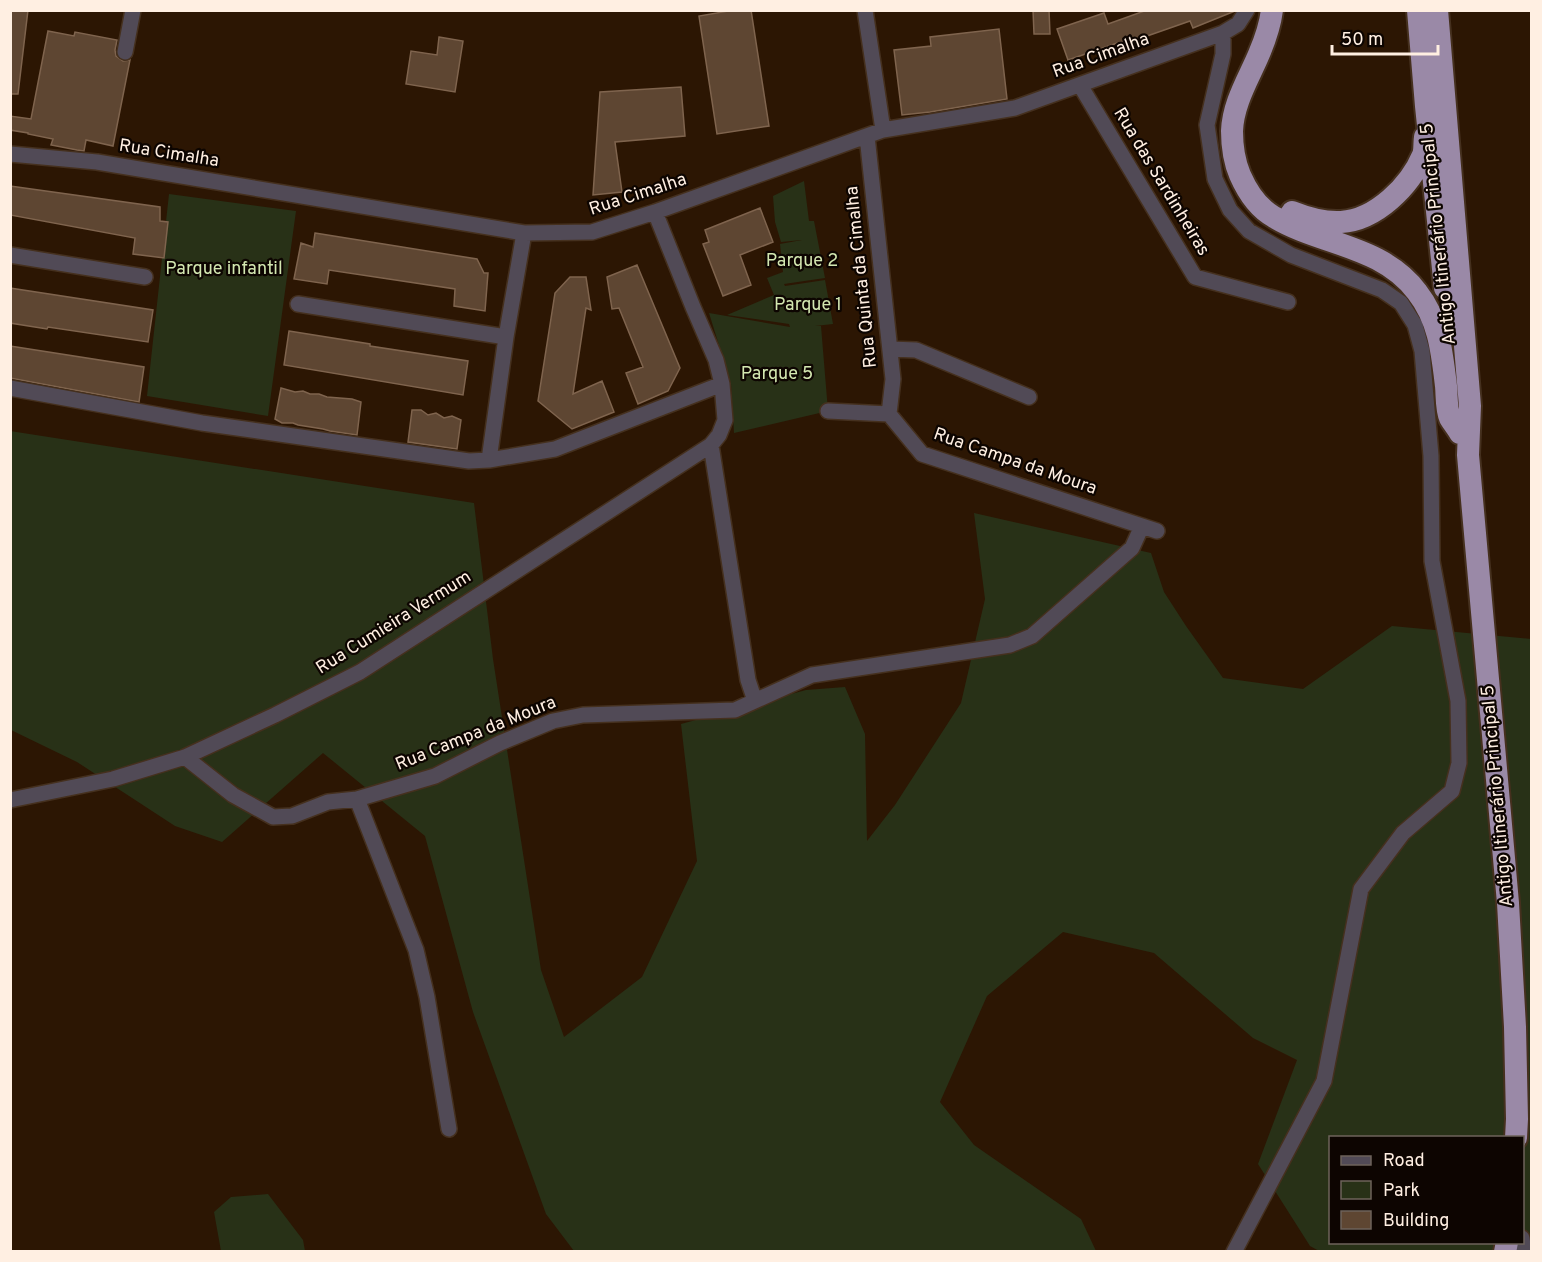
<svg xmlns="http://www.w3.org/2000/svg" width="1542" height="1262" viewBox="0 0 1542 1262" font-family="Overpass,sans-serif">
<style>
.green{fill:#283117;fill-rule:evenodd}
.building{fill:#5e4632;stroke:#7f644e;stroke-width:1.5}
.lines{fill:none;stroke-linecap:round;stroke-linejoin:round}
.minor-casing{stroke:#45301e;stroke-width:18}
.highway-casing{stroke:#45301e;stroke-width:26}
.minor{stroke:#514a56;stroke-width:15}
.highway{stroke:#9a89a7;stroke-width:22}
.labels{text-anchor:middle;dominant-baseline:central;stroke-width:4.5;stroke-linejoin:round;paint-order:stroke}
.street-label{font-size:18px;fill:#ffefe2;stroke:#0d0501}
.park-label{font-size:18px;fill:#d3e7b0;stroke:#0d0501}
</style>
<rect width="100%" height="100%" fill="#2c1603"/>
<path class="green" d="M 804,181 L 809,221 L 814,221 L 825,278 L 784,284 L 785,286 L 825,280 L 833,324 L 815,326 L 821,326 L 828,411 L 734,433 L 731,384 L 709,313 L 790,327 L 789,324 L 727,315 L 774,295 L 767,278 L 783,272 L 780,244 L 802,240 L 781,242 L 775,222 L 773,196 Z
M 169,194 L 296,211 L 268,416 L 147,396 Z
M 10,431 L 474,503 L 493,659 L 541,970 L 564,1037 L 642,977 L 697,861 L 681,724 L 806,690 L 845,687 L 865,734 L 867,841 L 895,805 L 961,703 L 985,599 L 974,513 L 1151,553 L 1164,592 L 1186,626 L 1223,678 L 1303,689 L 1392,626 L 1531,639 L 1531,1251 L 1321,1252 L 1310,1246 L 1258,1164 L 1297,1060 L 1253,1038 L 1154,953 L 1063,932 L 987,996 L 940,1102 L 974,1145 L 1081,1219 L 1096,1251 L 574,1251 L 546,1214 L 473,1012 L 425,836 L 323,753 L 222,842 L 175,826 L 77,762 L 11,730 ZM 1330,1138 L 1522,1138 L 1522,1242 L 1330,1242 Z
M 268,1194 L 303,1240 L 305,1251 L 221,1251 L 214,1212 L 231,1197 Z"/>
<path class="building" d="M 10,10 L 28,10 L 18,94 L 10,94 Z
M 734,10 L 751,10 L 769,126 L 717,134 L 699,16 Z
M 1033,10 L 1049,10 L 1050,34 L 1034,34 Z
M 1147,10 L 1235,11 L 1193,28 L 1190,21 L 1130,42 L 1129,39 L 1068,60 L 1057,29 L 1104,13 L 1108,24 Z
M 999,29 L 1007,99 L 930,112 L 902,115 L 894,50 L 931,46 L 930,37 Z
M 48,31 L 74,36 L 75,32 L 117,40 L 115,50 L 116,56 L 123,61 L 130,60 L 113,146 L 86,140 L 84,151 L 77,150 L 51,145 L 53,139 L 28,134 L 28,133 L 10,130 L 10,116 L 31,119 Z
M 439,37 L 463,41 L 455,92 L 406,84 L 411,51 L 437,55 Z
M 681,87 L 685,136 L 615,142 L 622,192 L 593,195 L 600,92 Z
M 10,186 L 160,207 L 160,221 L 168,222 L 164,258 L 133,254 L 135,238 L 10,215 Z
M 760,208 L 773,242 L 740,255 L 751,285 L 723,296 L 703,244 L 709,242 L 705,230 Z
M 315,233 L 477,259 L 484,273 L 488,273 L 485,311 L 454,306 L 455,289 L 329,270 L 327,284 L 294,279 L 301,243 L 313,247 Z
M 637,265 L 680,368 L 668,391 L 638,404 L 626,373 L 643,367 L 619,308 L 612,309 L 607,277 Z
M 570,277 L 586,277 L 591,310 L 586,308 L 573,394 L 602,381 L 614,412 L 572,429 L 538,401 L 555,293 Z
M 10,288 L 153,310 L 148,342 L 48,327 L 47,329 L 10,323 Z
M 289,331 L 370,344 L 370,346 L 468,361 L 463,395 L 284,365 Z
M 10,346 L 144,367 L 139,402 L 10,378 Z
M 281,388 L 295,392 L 303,391 L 310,394 L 319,394 L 327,397 L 352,399 L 361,402 L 357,435 L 330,431 L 323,429 L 298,425 L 293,423 L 282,423 L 275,419 Z
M 412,410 L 421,410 L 428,415 L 436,413 L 444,418 L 452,416 L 461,420 L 457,449 L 408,442 Z"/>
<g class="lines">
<g class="minor-casing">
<path id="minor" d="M 865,10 L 883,130
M 1223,33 L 1223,54 L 1207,125 L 1215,179 L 1230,210 L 1249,231 L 1291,255 L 1382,290 L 1401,303 L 1415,325 L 1422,351 L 1431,456 L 1432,561 L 1458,701 L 1459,763 L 1452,791 L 1403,833 L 1361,889 L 1324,1081 L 1234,1252
M 125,52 L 133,10
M 1080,85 L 1195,277 L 1288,302
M 867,136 L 893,379 L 889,414
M 10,154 L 97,162 L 524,233 L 592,232 L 655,212 L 883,130 L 1015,108 L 1223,33 L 1238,24 L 1247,10
M 10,255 L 145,277
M 298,304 L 506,337
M 890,349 L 916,350 L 1029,397
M 10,388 L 202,423 L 469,461 L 489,460 L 555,449 L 722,384
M 828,411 L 889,414
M 889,414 L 922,454 L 1157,531
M 711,445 L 748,680 L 755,701
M 489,460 L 506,337 L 524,233
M 185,757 L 233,795 L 273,817 L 292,816 L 328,802 L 357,799 L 435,776 L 500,743 L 553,721 L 583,715 L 735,710 L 812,675 L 1010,645 L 1032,636 L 1132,548 L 1142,526
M 357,799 L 416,950 L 427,997 L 449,1129
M 10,800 L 113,779 L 185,757 L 275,715 L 360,672 L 711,445 L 719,435 L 725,420 L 722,384 L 716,360 L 693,307 L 655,212
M 1522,1238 L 1524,1252"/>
</g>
<g class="highway-casing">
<path id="highway" d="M 1272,10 C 1270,26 1265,40 1259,54 C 1249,78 1233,103 1232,131 C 1232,146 1234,161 1240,175 C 1247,191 1258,208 1274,217 C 1320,245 1382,245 1417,292 C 1439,320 1442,352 1446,386 C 1447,396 1446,409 1450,418 C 1453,423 1457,428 1460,433
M 1418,10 L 1426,106 L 1445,288
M 1437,10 L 1470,406 L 1468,455 L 1508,903 L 1515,1027 L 1517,1119 L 1516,1138
M 1292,212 C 1307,218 1324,223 1341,222 C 1376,220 1410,186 1423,155 C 1425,150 1424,143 1425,137
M 1505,1252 L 1507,1242"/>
</g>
<use href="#minor" class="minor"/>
<use href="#highway" class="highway"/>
</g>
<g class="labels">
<g class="street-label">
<text transform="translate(1101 56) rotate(-20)">Rua Cimalha</text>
<text transform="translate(169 154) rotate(9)">Rua Cimalha</text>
<text transform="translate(1161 182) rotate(59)">Rua das Sardinheiras</text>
<text transform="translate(638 195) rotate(-18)">Rua Cimalha</text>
<text transform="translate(1439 234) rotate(-96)">Antigo Itinerário Principal 5</text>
<text transform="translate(862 277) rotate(-96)">Rua Quinta da Cimalha</text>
<text transform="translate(1015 462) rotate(19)">Rua Campa da Moura</text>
<text transform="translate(394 623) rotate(-32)">Rua Cumieira Vermum</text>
<text transform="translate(476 734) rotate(-22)">Rua Campa da Moura</text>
<text transform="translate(1498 796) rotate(-95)">Antigo Itinerário Principal 5</text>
</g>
<g class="park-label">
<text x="802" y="261">Parque 2</text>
<text x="224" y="269">Parque infantil</text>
<text x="808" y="305">Parque 1</text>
<text x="777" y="374">Parque 5</text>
</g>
</g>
<rect width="1542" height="1262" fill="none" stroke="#ffefe2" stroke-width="24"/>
<rect x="1329" y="1136" width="195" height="108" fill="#0d0501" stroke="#6e635b" stroke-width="1.5"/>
<rect x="1341" y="1156" width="30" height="9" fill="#514a56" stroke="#6e635b" stroke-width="1.5"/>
<text x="1383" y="1166" font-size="18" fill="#ffefe2">Road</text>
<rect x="1341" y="1181" width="30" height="18" fill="#283117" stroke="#6e635b" stroke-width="1.5"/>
<text x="1383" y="1196" font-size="18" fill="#ffefe2">Park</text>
<rect x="1341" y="1211" width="30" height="18" fill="#5e4632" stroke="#6e635b" stroke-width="1.5"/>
<text x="1383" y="1226" font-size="18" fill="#ffefe2">Building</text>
<path d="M1332 45v9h106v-9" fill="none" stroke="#ffefe2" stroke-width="3"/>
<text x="1341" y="45" font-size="18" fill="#ffefe2" stroke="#0d0501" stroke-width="4.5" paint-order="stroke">50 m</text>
</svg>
